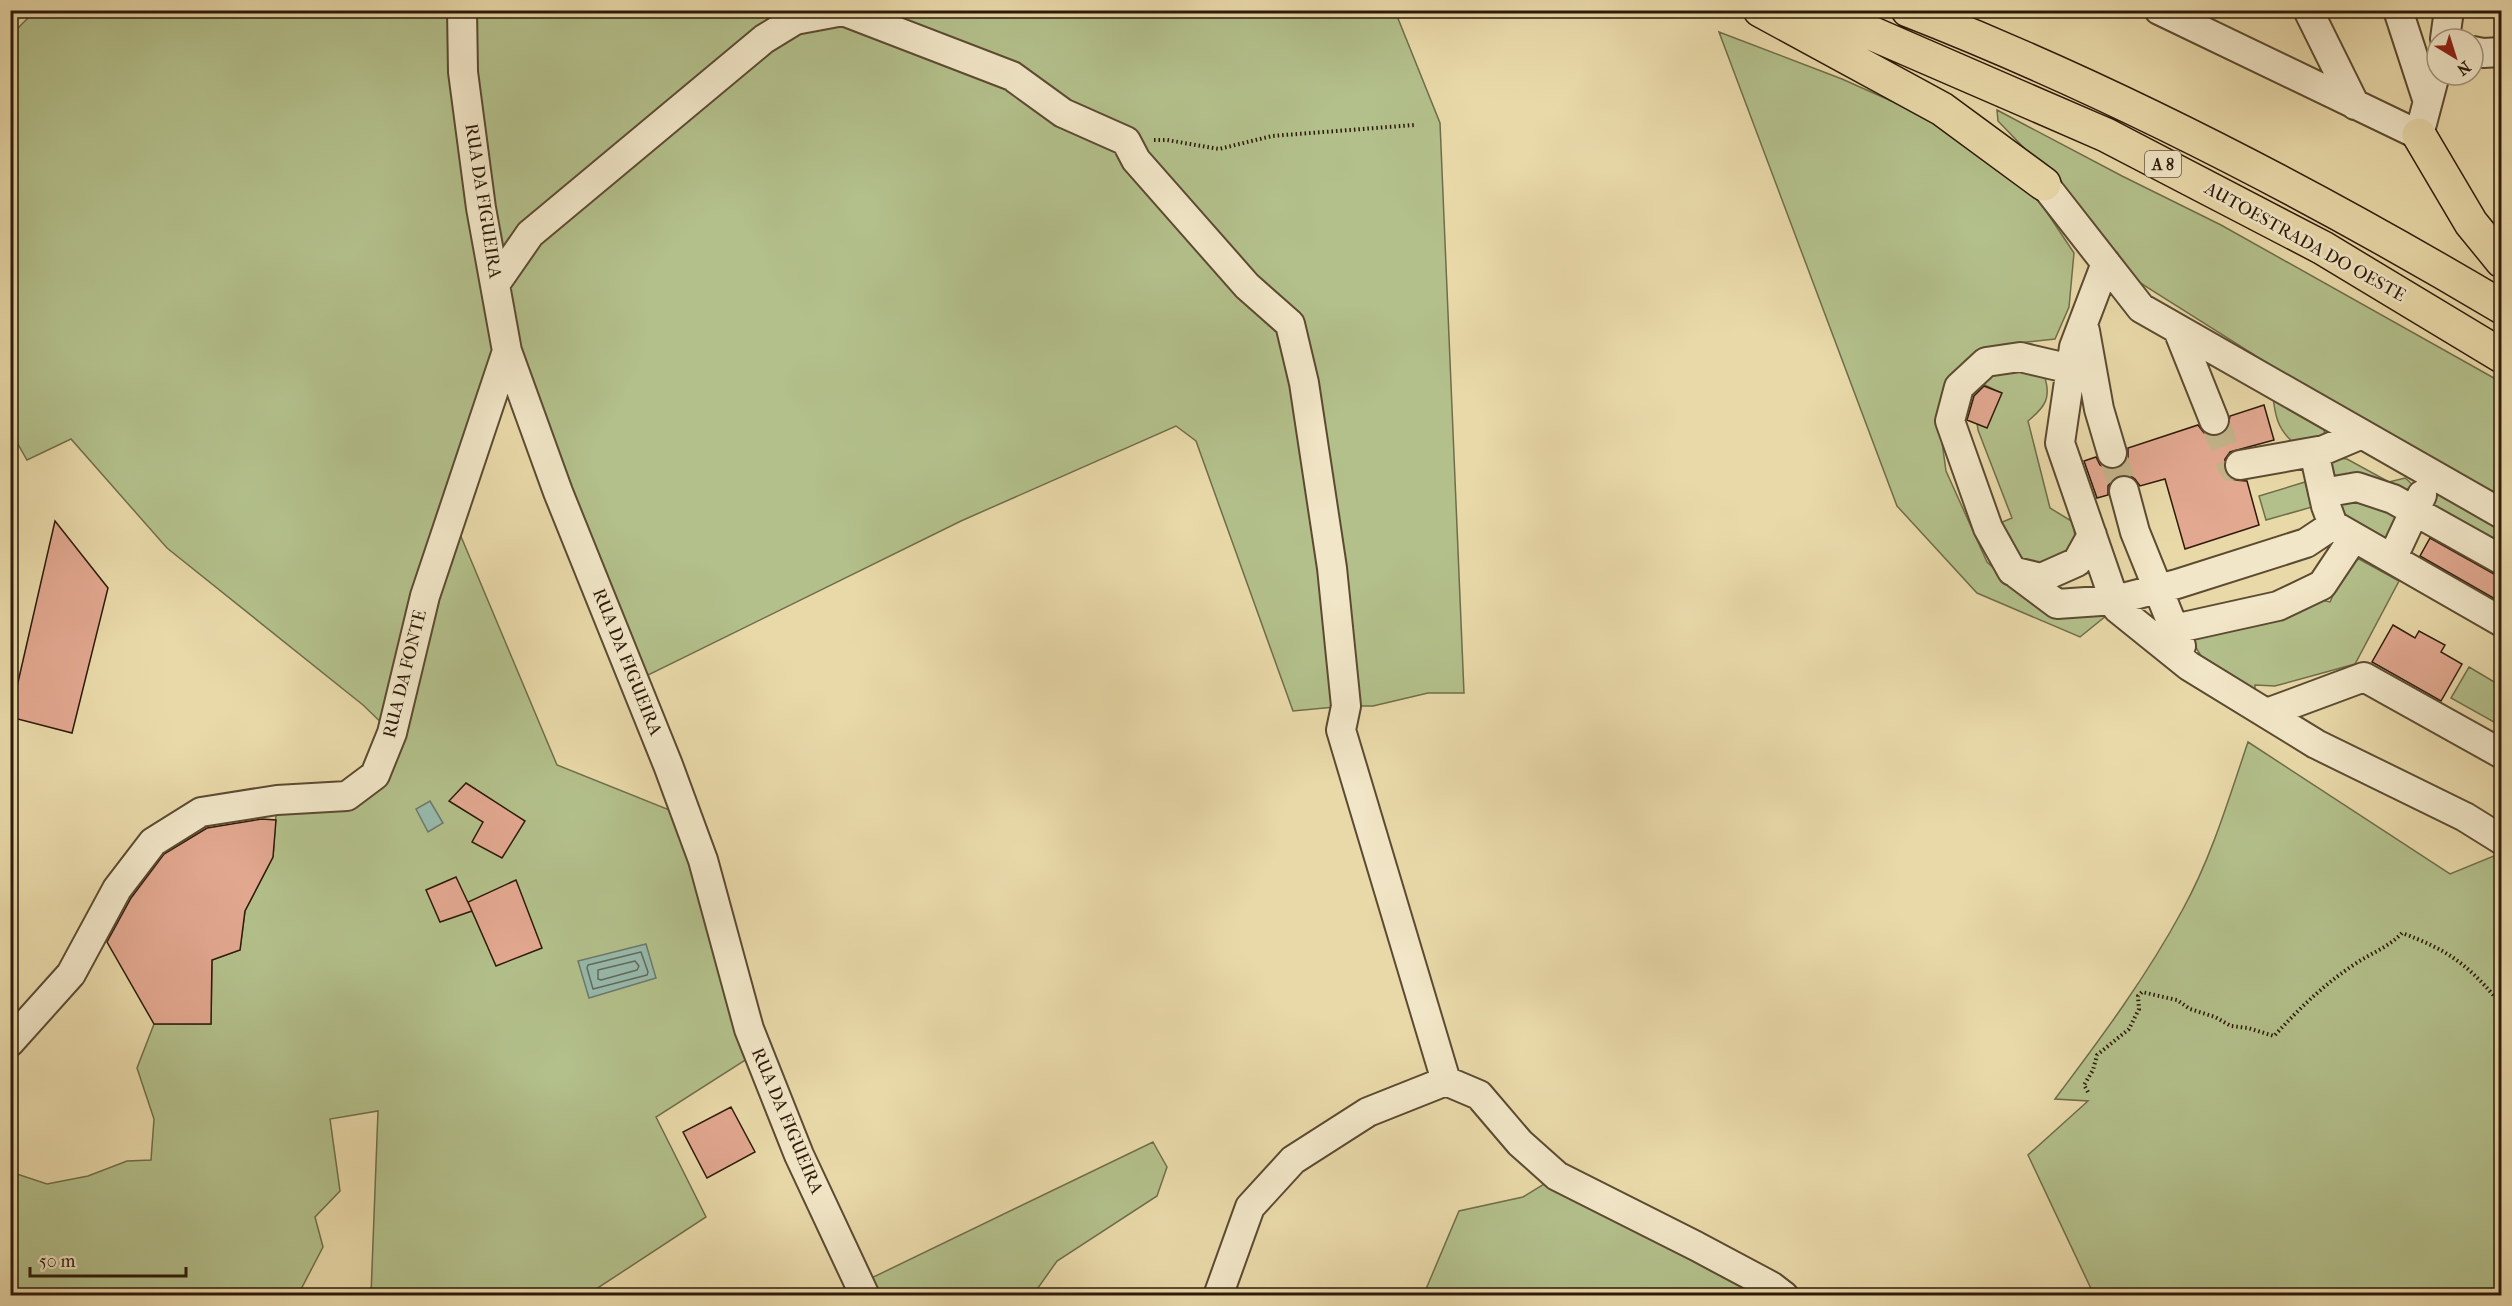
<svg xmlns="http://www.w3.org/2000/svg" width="2512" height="1306" viewBox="0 0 2512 1306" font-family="'IM FELL French Canon',serif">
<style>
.green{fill:#b3c08b;stroke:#706d4a;stroke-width:1.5}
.water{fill:#97baad;stroke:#6d7a6b;stroke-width:1.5}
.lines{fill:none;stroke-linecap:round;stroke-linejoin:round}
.shore{stroke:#626a5b;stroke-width:1.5}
.building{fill:#e2a890;stroke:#2d1a09;stroke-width:1.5}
.minor-tunnel{stroke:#c3b389;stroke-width:28;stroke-dasharray:28 14;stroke-linecap:butt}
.minor-casing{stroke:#5c4a31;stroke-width:32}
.highway-casing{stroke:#2d1a09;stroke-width:36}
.path{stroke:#2d1a09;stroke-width:4;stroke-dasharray:1.5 3;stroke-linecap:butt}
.minor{stroke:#f1e6c7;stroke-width:28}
.highway{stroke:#e9d9a9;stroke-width:33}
.labels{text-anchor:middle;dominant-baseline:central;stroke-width:5;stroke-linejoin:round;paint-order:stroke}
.shield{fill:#f1e6c7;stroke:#685742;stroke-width:1.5}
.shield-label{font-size:16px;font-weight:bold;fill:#2d1a09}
.street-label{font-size:18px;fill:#2d1a09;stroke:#f1e6c7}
</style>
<rect width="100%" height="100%" fill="#e9d9a9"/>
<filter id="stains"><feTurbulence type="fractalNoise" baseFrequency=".00333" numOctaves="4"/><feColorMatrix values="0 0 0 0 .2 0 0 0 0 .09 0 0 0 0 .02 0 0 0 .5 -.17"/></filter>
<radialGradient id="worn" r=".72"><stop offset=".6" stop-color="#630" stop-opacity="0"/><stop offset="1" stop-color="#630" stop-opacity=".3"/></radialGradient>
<path class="green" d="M 35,11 L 1395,11 L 1440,123 L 1464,693 L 1428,693 L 1373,706 L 1346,706 L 1293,711 L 1196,441 L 1176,426 L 961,521 L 634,682 L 508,352 L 452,515 L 557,765 L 687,817 L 758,1052 L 656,1117 L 706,1217 L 587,1295 L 371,1295 L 378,1111 L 330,1119 L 340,1191 L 315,1217 L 323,1247 L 298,1295 L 11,1296 L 11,1172 L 47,1184 L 88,1176 L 127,1161 L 151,1160 L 154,1119 L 137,1068 L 154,1024 L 211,1024 L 212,960 L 240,950 L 245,911 L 273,857 L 277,800 L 347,796 L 392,733 L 363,705 L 167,548 L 71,439 L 27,460 L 11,432 L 11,35 Z
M 1719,32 L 1842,79 L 1925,116 L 1997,160 L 2040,202 L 2074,253 L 2069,307 L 2055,339 L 2008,344 L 1958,368 L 1938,413 L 1946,471 L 1987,562 L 2013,585 L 2112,611 L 2080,637 L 1977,593 L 1897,506 Z
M 1997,110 L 2122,176 L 2221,225 L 2501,382 L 2501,506 L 2442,473 L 2126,274 L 2053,178 L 1998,121 Z
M 2012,363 L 2044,375 C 2052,398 2045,407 2028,421 L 2050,508 L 2073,522 L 2075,537 L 2065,553 L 2038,566 L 2022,558 L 1995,525 L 2012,518 L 1978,430 L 1977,423 L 2001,393 L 1979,382 Z
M 2271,383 L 2325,422 L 2324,435 L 2317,441 L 2294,443 C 2273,426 2275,407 2271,383 Z
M 2339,458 L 2347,459 L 2389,482 L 2405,478 C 2413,484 2416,488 2413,498 L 2334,480 L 2331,463 Z
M 2305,482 L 2312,507 L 2266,520 L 2259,496 Z
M 2434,492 L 2501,528 L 2501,552 L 2423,510 Z
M 2340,496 L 2402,516 L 2389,544 L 2336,512 Z
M 2359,559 L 2399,581 L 2355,664 L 2275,686 L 2255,685 L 2255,690 L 2204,661 L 2189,636 L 2321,600 L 2330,602 C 2336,589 2344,563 2359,559 Z
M 2469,667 L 2501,686 L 2501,726 L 2451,698 Z
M 2248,742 L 2450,874 L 2501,853 L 2501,1295 L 2094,1295 L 2028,1155 L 2088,1101 L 2055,1099 C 2101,1038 2147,976 2183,909 C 2212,856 2229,798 2248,742 Z
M 1153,1142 L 1167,1167 L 1157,1196 L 1057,1261 L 1033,1295 L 865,1295 L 859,1284 Z
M 1557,1176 L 1784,1296 L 1421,1296 L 1426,1289 L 1459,1211 L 1523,1197 Z"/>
<path class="water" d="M 430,801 L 443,823 L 428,832 L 416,809 Z
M 646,944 L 656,978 L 589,998 L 578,961 Z"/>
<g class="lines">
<path class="shore" d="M 641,952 L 648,972 L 647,975 L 593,989 L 587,968 L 588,965 Z
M 635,961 L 639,966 L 637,970 L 601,980 L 598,979 L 598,970 Z"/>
</g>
<path class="building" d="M 1984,386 L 2002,393 L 1987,428 L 1967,420 L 1974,396 Z
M 2264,405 L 2274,440 L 2230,452 L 2225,459 L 2224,467 L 2227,475 L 2234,480 L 2247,481 L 2259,525 L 2185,549 L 2165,479 L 2140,486 L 2135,479 L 2129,475 L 2119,475 L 2113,479 L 2108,486 L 2108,495 L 2097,498 L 2084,461 L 2096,457 L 2100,465 L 2108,469 L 2117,469 L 2124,465 L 2128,457 L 2128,448 L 2198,425 L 2204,433 L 2211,436 L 2220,435 L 2227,430 L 2230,416 Z
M 55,521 L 108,588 L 72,733 L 10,717 Z
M 2430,538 L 2494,574 L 2502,576 L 2502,603 L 2420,556 Z
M 2393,625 L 2415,638 L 2419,631 L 2445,645 L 2441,652 L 2462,664 L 2441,701 L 2372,662 Z
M 466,783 L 525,821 L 502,858 L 472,842 L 483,822 L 449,801 Z
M 262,819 L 276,820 L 273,857 L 245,911 L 240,950 L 212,960 L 211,1024 L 154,1024 L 107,942 L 131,898 L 164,854 L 207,828 Z
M 456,877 L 472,911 L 440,922 L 426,890 Z
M 516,880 L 542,948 L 496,966 L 468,902 Z
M 731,1107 L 755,1152 L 707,1178 L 683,1132 Z"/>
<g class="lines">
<path class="minor-tunnel" d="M 2214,420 L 2232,467 L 2240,465
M 2112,453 L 2124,491"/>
<g class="minor-casing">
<path id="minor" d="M 462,10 L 463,72 L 481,208 L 507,351 L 558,492 L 668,765 L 703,860 L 749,1029 L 799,1155 L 865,1296
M 2159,10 L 2419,135 L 2437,67
M 2308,10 L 2355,105
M 2398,10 L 2427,99
M 2445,39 L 2449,10
M 2473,51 L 2483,53 L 2502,52
M 2044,184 L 2141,308 L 2502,514
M 2106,263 L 2074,347 L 2060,443 L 2117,608 L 2189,666 L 2316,744 L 2465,817 L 2502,840
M 496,283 L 530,234 L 764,39 L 795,20 L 843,11 L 1012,76 L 1063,113 L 1126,141 L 1136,160 L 1247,286 L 1290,324 L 1304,383 L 1332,568 L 1346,706 L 1341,730 L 1446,1081
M 2178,330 L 2214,420
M 2085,331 L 2099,409 L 2112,453
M 2071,369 L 2020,357 L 1986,362 L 1959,387 L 1950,421 L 1988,528 L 2012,571 L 2041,578 L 2077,562 L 2092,535
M 2314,452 L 2326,506 L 2333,525 L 2502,622
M 2240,465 L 2324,450 L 2362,434
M 2124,491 L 2135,532 L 2181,646
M 2323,493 L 2357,487 L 2393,499 L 2502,560
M 2392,559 L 2422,495
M 2017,574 L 2057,604 L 2115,600 L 2177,584 L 2306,543 L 2333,525
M 2174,629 L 2278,606 L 2322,585 L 2354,537
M 2267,713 L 2364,677 L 2502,754
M 10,1042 L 71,974 L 117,889 L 153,842 L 201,812 L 277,800 L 347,796 L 375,775 L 392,733 L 425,596 L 507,351
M 1218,1296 L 1250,1207 L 1293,1160 L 1368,1112 L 1446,1081 L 1479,1095 L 1520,1143 L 1557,1176 L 1696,1246 L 1771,1286 L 1784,1296"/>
</g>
<g class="highway-casing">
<path id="highway" d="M 1760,10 L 1942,109 L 2044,184
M 1805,10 L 1871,33 L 2106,135 L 2323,248 L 2502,356
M 1908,10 C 2115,91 2312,194 2502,307
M 2419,135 L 2471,223 L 2502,261"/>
</g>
<path class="path" d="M 1154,140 L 1167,140 L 1219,149 L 1272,136 L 1414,125
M 2088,1092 L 2084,1085 L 2093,1070 L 2097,1055 L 2129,1029 L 2139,1009 L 2138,996 L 2142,992 L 2177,1000 L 2190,1009 L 2215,1017 L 2231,1026 L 2248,1028 L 2274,1036 C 2300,1008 2323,985 2355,964 C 2371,953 2389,947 2402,933 C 2445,949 2465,962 2495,997 L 2502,995"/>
<use href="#minor" class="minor"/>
<use href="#highway" class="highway"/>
</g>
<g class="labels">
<rect class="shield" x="2145" y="151" width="36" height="26" rx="4.5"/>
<g class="shield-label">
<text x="2163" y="164">A 8</text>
</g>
<g class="street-label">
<text transform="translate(483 201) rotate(81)">RUA DA FIGUEIRA</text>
<text transform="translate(2305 242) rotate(29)">AUTOESTRADA DO OESTE</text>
<text transform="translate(627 662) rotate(68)">RUA DA FIGUEIRA</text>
<text transform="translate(405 674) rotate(-76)">RUA DA FONTE</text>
<text transform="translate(787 1121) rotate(67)">RUA DA FIGUEIRA</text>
</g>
</g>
<rect width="2512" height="1306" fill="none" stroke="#e9d9a9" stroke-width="36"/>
<rect x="12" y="12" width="2488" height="1282" fill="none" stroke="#2d1a09" stroke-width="3"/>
<rect x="18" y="18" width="2476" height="1270" fill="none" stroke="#2d1a09" stroke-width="1.5"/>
<g transform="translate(2455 57) rotate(142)"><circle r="28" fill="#f1e6c7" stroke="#a3947b" stroke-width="1.5"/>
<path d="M0-4.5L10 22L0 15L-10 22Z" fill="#8f2418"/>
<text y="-9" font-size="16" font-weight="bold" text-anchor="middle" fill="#2d1a09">N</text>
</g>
<path d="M30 1267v9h156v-9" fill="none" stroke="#2d1a09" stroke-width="3"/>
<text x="39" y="1267" font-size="18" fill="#2d1a09" stroke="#f1e6c7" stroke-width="4.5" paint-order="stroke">50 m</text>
<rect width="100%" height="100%" filter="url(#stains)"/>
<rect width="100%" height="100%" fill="url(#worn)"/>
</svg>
